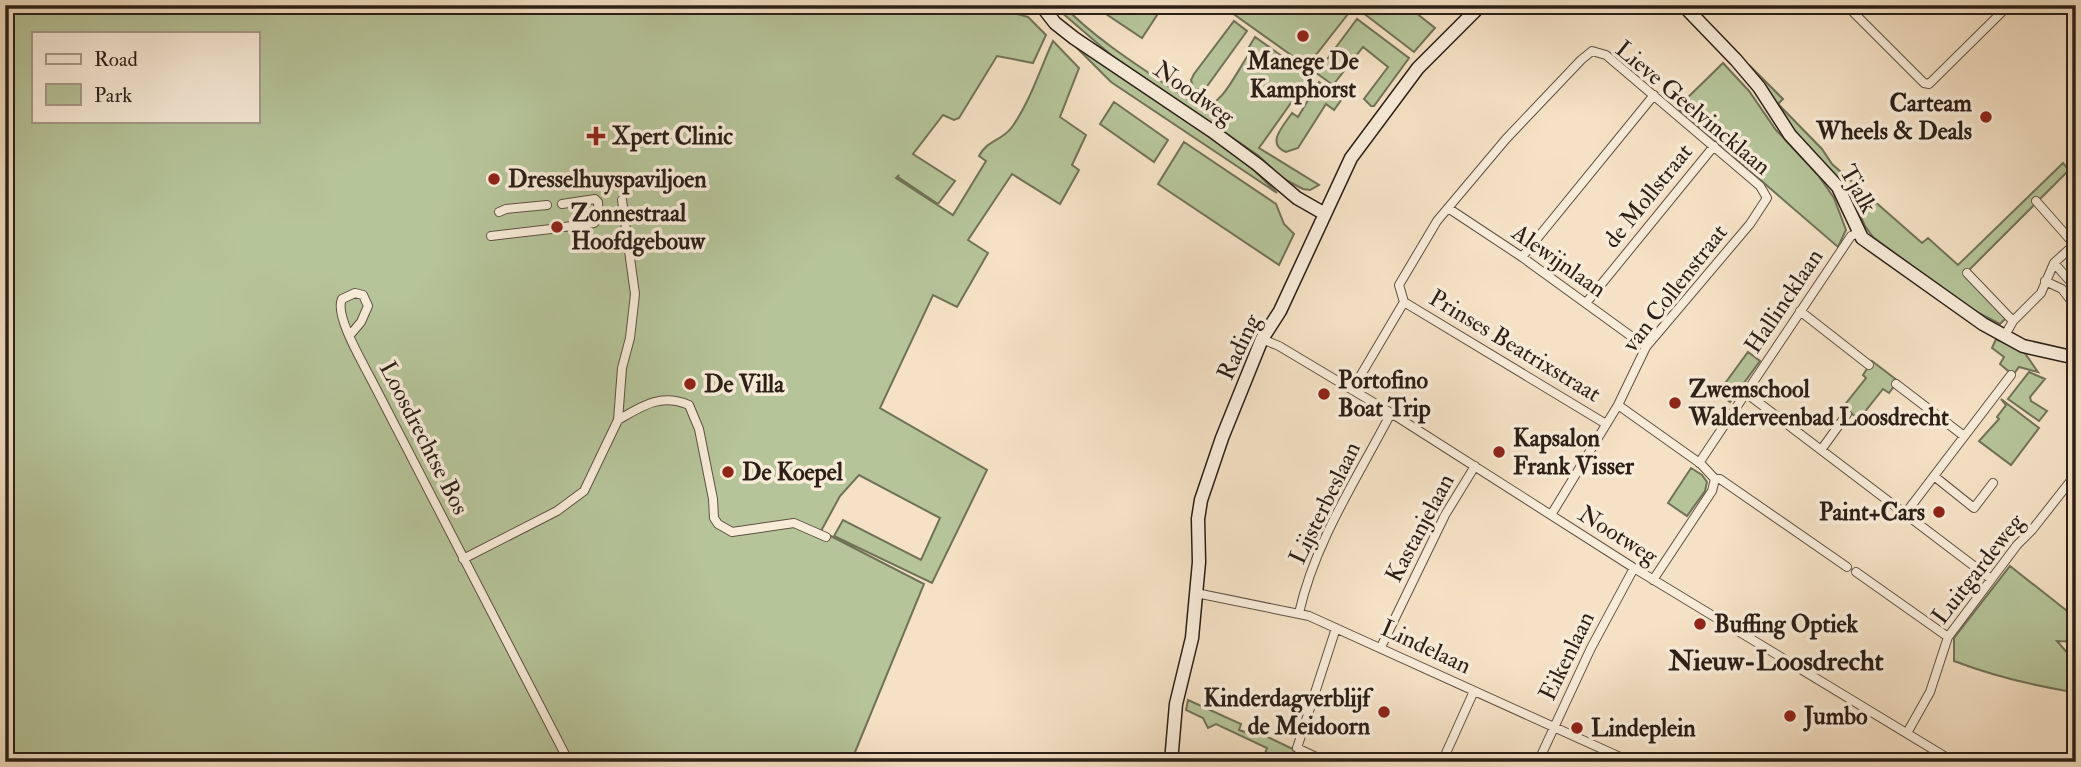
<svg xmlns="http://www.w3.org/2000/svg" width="2081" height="767" viewBox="0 0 2081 767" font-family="'IM FELL Double Pica',serif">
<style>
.green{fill:#b6c49a;stroke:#707258;stroke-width:2;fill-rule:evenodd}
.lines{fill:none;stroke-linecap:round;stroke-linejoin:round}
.street-casing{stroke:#5e5042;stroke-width:10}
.secondary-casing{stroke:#2b1f17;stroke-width:15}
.street{stroke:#f8ecd9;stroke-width:8}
.secondary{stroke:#f8ecd9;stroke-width:12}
.poi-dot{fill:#8f2418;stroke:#f8ecd9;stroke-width:2.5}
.labels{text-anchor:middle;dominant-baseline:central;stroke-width:7;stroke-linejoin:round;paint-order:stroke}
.poi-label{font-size:24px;font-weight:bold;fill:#2b1f17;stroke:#f8ecd9;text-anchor:start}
.street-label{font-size:24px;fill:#2b1f17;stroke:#f8ecd9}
.quarter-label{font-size:28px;font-weight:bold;fill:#2b1f17;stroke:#f8ecd9}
</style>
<rect width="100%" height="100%" fill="#f5e1c5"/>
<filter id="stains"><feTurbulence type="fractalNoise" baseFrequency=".00286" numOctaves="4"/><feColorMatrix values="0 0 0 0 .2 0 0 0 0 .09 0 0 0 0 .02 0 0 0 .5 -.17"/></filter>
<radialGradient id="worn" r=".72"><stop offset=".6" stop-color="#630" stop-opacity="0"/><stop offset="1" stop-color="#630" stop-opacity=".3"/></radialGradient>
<path class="green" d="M 5,5 L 1000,5 L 1010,12 L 1028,17 L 1046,35 L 1033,63 L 997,56 L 959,118 L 954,120 L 943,115 L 913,154 L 955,181 L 938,204 L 898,177 L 899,175 L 896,178 L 953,215 L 986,161 L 979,156 C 987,140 1002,141 1012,127 C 1030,102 1040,69 1053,41 L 1079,68 L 1060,117 L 1086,135 L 1072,165 L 1079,170 L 1060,204 L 1012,174 L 968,240 L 988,253 L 957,307 L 933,295 L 880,408 L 987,470 L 932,583 L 834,536 L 843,520 L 921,560 L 940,518 L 859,475 L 840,496 L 821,531 L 924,584 L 851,762 L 5,762 ZM 33,33 L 257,33 L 257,121 L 33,121 Z
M 1053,5 L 1063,5 C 1098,43 1158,78 1201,108 C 1222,106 1236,73 1247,57 L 1249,54 L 1246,52 L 1255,37 L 1310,76 L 1259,148 L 1319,185 L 1310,190 L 1303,189 L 1282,178 L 1259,156 L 1111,55 Z
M 1099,5 L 1155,5 L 1161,9 L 1142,38 L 1097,8 Z
M 1221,5 L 1237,5 L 1244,11 L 1249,5 L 1355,5 L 1312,60 L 1322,66 L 1357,19 L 1409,58 L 1374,106 L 1371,106 L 1364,99 L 1388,67 L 1363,47 L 1333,85 Z
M 1368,5 L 1406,5 L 1435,28 L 1414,52 L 1362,12 Z
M 1234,21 L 1247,31 L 1205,89 L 1194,90 L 1191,80 L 1194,74 Z
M 1071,42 L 1176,113 L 1248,164 L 1277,193 L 1111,82 Z
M 1723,63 L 1749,91 L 1776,130 L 1818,175 L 1834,198 L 1846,230 L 1838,247 L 1677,108 Z
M 1749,65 L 1783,99 L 1778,104 L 1822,149 L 1832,164 L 1922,243 L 1928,238 L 1958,265 L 2063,163 L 2069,170 L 1965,274 L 2006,318 L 2000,324 L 1967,307 L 1873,237 L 1865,226 L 1854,202 L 1795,135 Z
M 1319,82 L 1342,99 L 1334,110 L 1326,104 L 1298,148 L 1286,152 C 1265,144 1284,125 1292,113 L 1298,117 Z
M 1114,102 L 1168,140 L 1154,162 L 1100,124 Z
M 1184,142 L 1276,204 L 1284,224 L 1294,234 L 1279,265 L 1158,184 Z
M 1996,339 L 2024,352 L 2038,372 L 2019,367 L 2013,375 L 2000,364 L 2004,357 L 1992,348 Z
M 1748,352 L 1760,361 L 1730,402 L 1718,393 Z
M 1872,361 L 1898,381 L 1889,393 L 1883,389 L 1859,419 L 1843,407 L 1866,378 L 1863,375 Z
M 2029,372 L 2045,379 L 2030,397 L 2031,401 L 2047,411 L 2039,421 L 2008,399 Z
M 2001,399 L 2039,428 L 2011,465 L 1979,441 L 1999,419 L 1997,417 L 2006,405 Z
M 1691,468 L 1702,475 L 1707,482 L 1705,491 L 1687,516 L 1668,503 Z
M 2010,566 L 2076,618 L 2076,642 L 2057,641 L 2076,663 L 2076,691 L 2072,692 C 2031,685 1993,676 1954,661 L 1954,638 Z
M 1188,700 L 1241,724 L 1239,730 L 1248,733 L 1251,729 L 1320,762 L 1262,762 L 1267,748 L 1216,724 L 1208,728 L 1203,718 L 1186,710 Z"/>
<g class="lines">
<g class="street-casing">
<path id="street" d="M 1846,5 L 1924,83 L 1929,84 L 2009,5
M 2036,201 L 2074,244
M 562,204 L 595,199 L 598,202 L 599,217 L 594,223 L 564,227
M 1448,208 L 1522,257 L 1646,347
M 499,212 L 506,209 L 547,205
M 491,236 L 551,229
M 1522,257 L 1654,95
M 2054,263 L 2069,280 L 2076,283
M 1967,273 L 2013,321
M 2045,281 L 2062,289 L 2072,302 L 2076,302
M 1404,302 L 1606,424
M 1586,303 L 1714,146
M 1800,311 L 1869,365
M 350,335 L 361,322 L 368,306 L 363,295 L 355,293 L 342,299 C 334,315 363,363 371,379 L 569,762
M 2004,337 L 2013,321 L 2041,293 L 2054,263 L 2076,243
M 1262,339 L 1279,346 L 1391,413 L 1634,568 L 1954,762
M 1896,384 L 1964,436
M 1352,390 L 1404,302 L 1399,285 L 1437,221 L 1506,139 L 1581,60 L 1592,51 L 1606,55 L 1760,186 L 1767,198 L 1750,224 L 1646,347 L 1618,405 L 1551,515
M 1746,393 L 1991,579
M 1618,405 L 1701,464 L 1715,479 L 1720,479 L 1847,567
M 618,420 C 642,406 660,393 689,405 L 699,429 L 713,499 L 714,518 L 718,524 L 732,532 L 794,523 L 826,537
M 1821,450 L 1847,414
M 1699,463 L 1851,236 L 1858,233
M 1934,476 L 1974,508 L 1993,483
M 1905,514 L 2011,375
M 463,559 L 557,511 L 584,491 L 618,420 L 622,368 L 630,338 L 635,294 L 622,200
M 1856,572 L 1948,637
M 1653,580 L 1712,491 L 1715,479
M 1196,593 L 1309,616 L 1631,762
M 1299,613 C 1315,541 1358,477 1391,413
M 1381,647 L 1445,515 L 1475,466
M 1907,733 L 1930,692 L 1948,637 L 2017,545 L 2032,530 L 2076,474
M 1327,762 L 1297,748 L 1336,628
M 1442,762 L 1474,691
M 1538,762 L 1591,648 L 1634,568"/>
</g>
<g class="secondary-casing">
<path id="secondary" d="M 1041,5 L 1055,23 L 1074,38 L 1212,131 L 1258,165 L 1297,198 L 1325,214
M 1683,5 L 1736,60 L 1759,87 L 1790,135 L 1838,187 L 1862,238 L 1983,324 L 2023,346 L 2076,358
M 1171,762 L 1176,704 L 1192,638 L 1199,562 L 1198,519 L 1201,500 L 1222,438 L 1262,339 L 1280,311 L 1351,158 L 1418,68 L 1481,5"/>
</g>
<use href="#street" class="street"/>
<use href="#secondary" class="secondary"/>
</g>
<g class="poi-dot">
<circle cx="1303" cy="36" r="7"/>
<circle cx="1986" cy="117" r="7"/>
<path d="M592.5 125.5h7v7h7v7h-7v7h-7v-7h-7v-7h7z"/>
<circle cx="494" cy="179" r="7"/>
<circle cx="557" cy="227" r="7"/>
<circle cx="690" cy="384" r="7"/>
<circle cx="1324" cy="394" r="7"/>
<circle cx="1675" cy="403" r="7"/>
<circle cx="1499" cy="452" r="7"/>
<circle cx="728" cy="472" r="7"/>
<circle cx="1939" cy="512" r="7"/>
<circle cx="1700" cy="624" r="7"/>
<circle cx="1384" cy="712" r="7"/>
<circle cx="1790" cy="716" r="7"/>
<circle cx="1577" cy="728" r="7"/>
</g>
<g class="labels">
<g class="poi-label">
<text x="1303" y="61" text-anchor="middle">Manege De<tspan x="1303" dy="28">Kamphorst</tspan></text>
<text x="1972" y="103" text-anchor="end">Carteam<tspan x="1972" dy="28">Wheels &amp; Deals</tspan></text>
<text x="612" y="136">Xpert Clinic</text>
<text x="508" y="179">Dresselhuyspaviljoen</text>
<text x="571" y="213">Zonnestraal<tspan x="571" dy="28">Hoofdgebouw</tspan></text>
<text x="1338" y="380">Portofino<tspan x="1338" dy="28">Boat Trip</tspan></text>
<text x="704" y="384">De Villa</text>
<text x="1689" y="389">Zwemschool<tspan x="1689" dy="28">Walderveenbad Loosdrecht</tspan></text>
<text x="1513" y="438">Kapsalon<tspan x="1513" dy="28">Frank Visser</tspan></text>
<text x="742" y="472">De Koepel</text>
<text x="1925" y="512" text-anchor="end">Paint+Cars</text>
<text x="1714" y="624">Buffing Optiek</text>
<text x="1370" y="698" text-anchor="end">Kinderdagverblijf<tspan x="1370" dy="28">de Meidoorn</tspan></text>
<text x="1804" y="716">Jumbo</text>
<text x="1591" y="728">Lindeplein</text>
</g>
<g class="street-label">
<text transform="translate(1194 93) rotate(35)">Noodweg</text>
<text transform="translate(1693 108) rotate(40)">Lieve Geelvincklaan</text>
<text transform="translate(1858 189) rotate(61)">Tjalk</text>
<text transform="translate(1648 196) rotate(-51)">de Mollstraat</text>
<text transform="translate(1559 261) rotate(35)">Alewijnlaan</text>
<text transform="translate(1675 288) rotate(-52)">van Collenstraat</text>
<text transform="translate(1784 301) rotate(-56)">Hallincklaan</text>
<text transform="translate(1515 346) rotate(31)">Prinses Beatrixstraat</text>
<text transform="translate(1239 347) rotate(-65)">Rading</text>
<text transform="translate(424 438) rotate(63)">Loosdrechtse Bos</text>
<text transform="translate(1325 503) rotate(-64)">Lijsterbeslaan</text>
<text transform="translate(1420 528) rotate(-62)">Kastanjelaan</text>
<text transform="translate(1618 535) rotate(32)">Nootweg</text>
<text transform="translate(1978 569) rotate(-52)">Luitgardeweg</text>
<text transform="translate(1426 647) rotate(25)">Lindelaan</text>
<text transform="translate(1567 656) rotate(-64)">Eikenlaan</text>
</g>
<g class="quarter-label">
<text x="1776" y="661">Nieuw-Loosdrecht</text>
</g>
</g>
<rect width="2081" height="767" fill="none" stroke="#f5e1c5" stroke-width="28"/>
<rect x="7" y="7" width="2067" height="753" fill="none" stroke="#2b1f17" stroke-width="3.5"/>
<rect x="14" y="14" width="2053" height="739" fill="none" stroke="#2b1f17" stroke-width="2"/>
<rect x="32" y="32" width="228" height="91" fill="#f8ecd9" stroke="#a69a8b" stroke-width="2"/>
<rect x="46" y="54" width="35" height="10" fill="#f8ecd9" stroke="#a69a8b" stroke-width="2"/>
<text x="94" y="66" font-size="21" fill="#2b1f17">Road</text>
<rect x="46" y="84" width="35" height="21" fill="#b6c49a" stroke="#a69a8b" stroke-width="2"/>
<text x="94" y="102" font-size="21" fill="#2b1f17">Park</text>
<rect width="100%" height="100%" filter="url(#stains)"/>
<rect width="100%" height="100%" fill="url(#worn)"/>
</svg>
